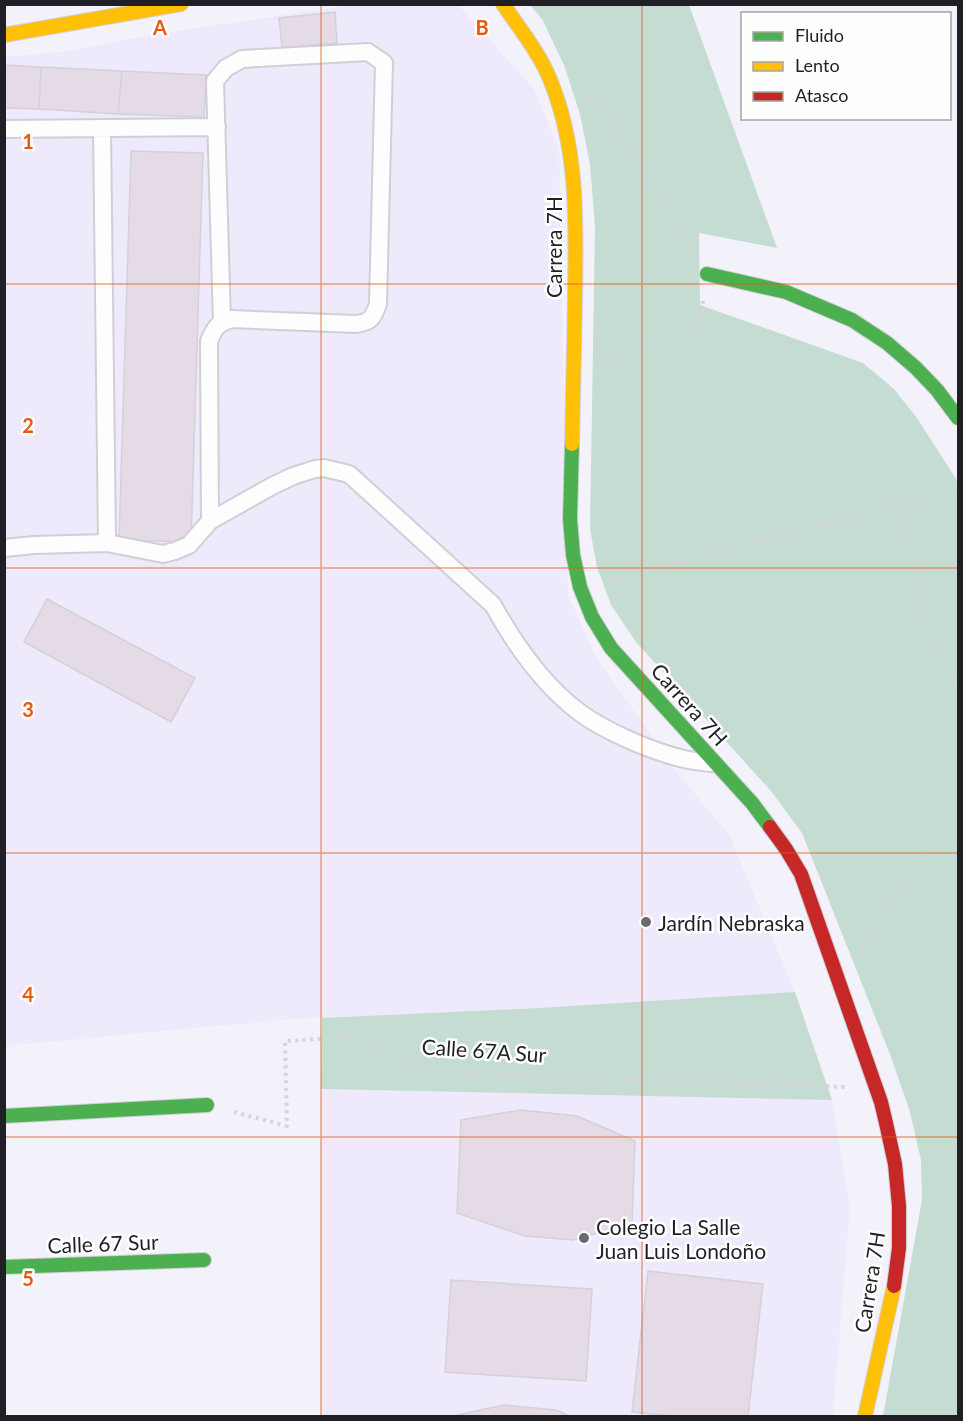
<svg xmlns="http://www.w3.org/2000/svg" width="963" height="1421" viewBox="0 0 963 1421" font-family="Lato,sans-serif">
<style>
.built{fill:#eeeafc}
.green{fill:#c4dcd2}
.building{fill:#e4dbe7;stroke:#d4d1d7;stroke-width:1.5}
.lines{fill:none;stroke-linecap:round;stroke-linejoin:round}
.lane-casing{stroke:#d0cfd6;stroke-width:20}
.fast-casing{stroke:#d0cfd6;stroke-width:16}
.slow-casing{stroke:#d0cfd6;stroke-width:16}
.jam-casing{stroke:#d0cfd6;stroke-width:16}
.path{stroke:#d5d5d8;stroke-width:4;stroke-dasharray:3 4.5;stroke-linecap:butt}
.lane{stroke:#fdfdfe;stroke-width:16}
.fast{stroke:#4caf50;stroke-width:14}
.slow{stroke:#ffc107;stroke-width:14}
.jam{stroke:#c62828;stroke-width:14}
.grid{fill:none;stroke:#e8590c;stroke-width:1.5;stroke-opacity:0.55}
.poi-dot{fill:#6a6970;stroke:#fefefe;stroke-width:2}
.labels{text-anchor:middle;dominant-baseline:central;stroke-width:5;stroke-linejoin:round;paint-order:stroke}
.street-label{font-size:21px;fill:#201f25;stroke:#fefefe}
.poi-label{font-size:21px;fill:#201f25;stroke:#fefefe;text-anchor:start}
.grid-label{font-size:20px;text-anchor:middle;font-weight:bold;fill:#e8590c;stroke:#fefefe;stroke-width:5;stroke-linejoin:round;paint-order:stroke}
</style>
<rect width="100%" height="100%" fill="#f3f2fa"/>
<path class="built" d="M 454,4 L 460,7 L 534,89 L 559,149 L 568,595 L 595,655 L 674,768 L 729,835 L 795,992 L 537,1008 L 291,1019 L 5,1046 L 5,57 L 69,51 L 156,34 L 351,5 Z
M 321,1089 L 832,1100 L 850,1208 L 833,1416 L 321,1416 Z"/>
<path class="green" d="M 530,5 L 689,5 L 777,248 L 699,233 L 700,305 L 863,363 L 894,389 L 917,418 L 958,482 L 958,1416 L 883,1416 L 922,1200 L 921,1160 L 910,1112 L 891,1057 L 802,833 L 771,791 L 636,642 L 611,605 L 597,567 L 590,529 L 595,227 L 590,164 L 580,114 L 564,65 L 542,19 Z
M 795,992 L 832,1100 L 321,1089 L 322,1018 L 538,1008 Z"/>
<path class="building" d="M 335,12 L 337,43 L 282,48 L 279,18 Z
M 4,65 L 41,67 L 39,109 L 4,108 Z
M 41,67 L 122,71 L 118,114 L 39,109 Z
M 122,71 L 206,75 L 204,117 L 118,114 Z
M 131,151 L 203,153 L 191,542 L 119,540 Z
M 47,599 L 195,678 L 171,722 L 24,642 Z
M 521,1110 L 577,1116 L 635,1141 L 632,1223 L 573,1240 L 525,1236 L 457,1213 L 461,1120 Z
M 648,1271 L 763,1284 L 748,1416 L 673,1416 L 632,1412 Z
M 451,1280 L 592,1289 L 586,1381 L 445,1372 Z
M 504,1405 L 556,1410 L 569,1416 L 453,1416 Z"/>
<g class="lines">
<g class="lane-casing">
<path id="lane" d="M 102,128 L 107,543
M 4,129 L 217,127
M 210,521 L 209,341 C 215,327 218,323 232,319 L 356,324 C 371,322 373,318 378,304 L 384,63 L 368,52 L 242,59 L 226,68 L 215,81 L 222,322
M 4,548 L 34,545 L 107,543 L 163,554 L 175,551 L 189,545 L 210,521 L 272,486 L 293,476 L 315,469 L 324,468 L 349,474 L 493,605 C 515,645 542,684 579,712 C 606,732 651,751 684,759 C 692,761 702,762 711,763"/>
</g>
<g class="fast-casing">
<path id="fast" d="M 707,274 L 786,292 L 852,320 L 887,343 L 916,368 L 937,390 L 958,418
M 572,444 L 570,519 L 573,555 L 580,587 L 592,617 L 611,648 L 752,803 L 770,827
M 4,1116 L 207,1105
M 4,1267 L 204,1260"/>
</g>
<g class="slow-casing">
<path id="slow" d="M 503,4 C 519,28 538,51 549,77 C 579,148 576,223 575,298 C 574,346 573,395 572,444
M 4,35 L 181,4
M 865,1416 L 894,1286"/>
</g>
<g class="jam-casing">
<path id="jam" d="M 770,827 L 786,849 L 801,874 L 881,1102 L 886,1123 L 895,1164 L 899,1206 L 899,1248 L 894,1286"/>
</g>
<path class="path" d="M 586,101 L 600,100 L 692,250
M 603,360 L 698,332 L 703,301
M 899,505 L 924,611 L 950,676 L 958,690
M 609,580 L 958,489
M 859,955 L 918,857 L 942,843 L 958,842
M 234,1112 L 287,1126 L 285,1041 L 354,1037 L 419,1071 L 846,1087"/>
<use href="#lane" class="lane"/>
<use href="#fast" class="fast"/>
<use href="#slow" class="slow"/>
<use href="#jam" class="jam"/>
</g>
<path class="grid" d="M 321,4 L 321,1416M 642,4 L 642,1416M 4,284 L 958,284M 4,568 L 958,568M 4,853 L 958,853M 4,1137 L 958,1137"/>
<g class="poi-dot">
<circle cx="646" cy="922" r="6"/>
<circle cx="584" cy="1238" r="6"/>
</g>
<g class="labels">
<g class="street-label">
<text transform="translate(553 247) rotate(-90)">Carrera 7H</text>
<text transform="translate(690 704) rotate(48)">Carrera 7H</text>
<text transform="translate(484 1050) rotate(4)">Calle 67A Sur</text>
<text transform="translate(103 1243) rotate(-2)">Calle 67 Sur</text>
<text transform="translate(869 1282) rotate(-81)">Carrera 7H</text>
</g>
<g class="poi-label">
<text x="658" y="922">Jardín Nebraska</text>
<text x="596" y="1226">Colegio La Salle<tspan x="596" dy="24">Juan Luis Londoño</tspan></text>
</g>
</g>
<g class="grid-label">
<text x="160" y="35">A</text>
<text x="482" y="35">B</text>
<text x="28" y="149">1</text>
<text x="28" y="433">2</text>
<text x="28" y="717">3</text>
<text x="28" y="1002">4</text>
<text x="28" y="1286">5</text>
</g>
<rect width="963" height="1421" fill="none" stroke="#201f25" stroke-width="12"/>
<rect x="741" y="12" width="210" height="108" fill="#fefefe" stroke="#a5a5a7" stroke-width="1.5"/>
<rect x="753" y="32" width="30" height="9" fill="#4caf50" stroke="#a5a5a7" stroke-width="1.5"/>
<text x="795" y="42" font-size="18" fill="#201f25">Fluido</text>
<rect x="753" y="62" width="30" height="9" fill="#ffc107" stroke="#a5a5a7" stroke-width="1.5"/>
<text x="795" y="72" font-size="18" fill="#201f25">Lento</text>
<rect x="753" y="92" width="30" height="9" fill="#c62828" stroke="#a5a5a7" stroke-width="1.5"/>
<text x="795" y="102" font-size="18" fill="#201f25">Atasco</text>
</svg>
